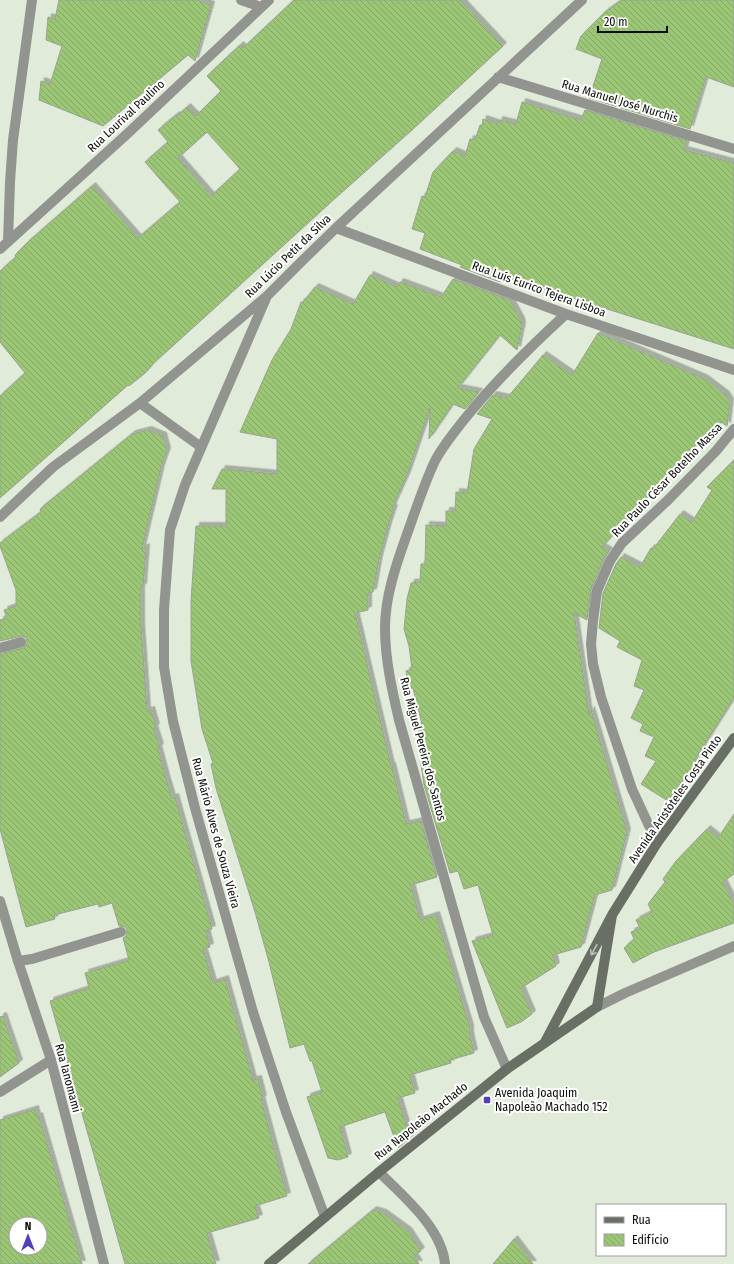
<svg xmlns="http://www.w3.org/2000/svg" width="734" height="1264" viewBox="0 0 734 1264" font-family="'Fira Sans Condensed',sans-serif">
<style>
.building{fill:url(#building-back-hatch);stroke:#99a192;fill-rule:evenodd;filter:url(#shadow)}
.lines{fill:none;stroke-linecap:round;stroke-linejoin:round}
.lane{stroke:#92958f;stroke-width:10}
.street{stroke:#92958f;stroke-width:10}
.secondary{stroke:#696f65;stroke-width:10}
.oneway{stroke:#bcbeba}
.poi-dot{fill:#553fb6;stroke:#fff;stroke-width:1.5}
.labels{text-anchor:middle;dominant-baseline:central;stroke-width:4;stroke-linejoin:round;paint-order:stroke}
.street-label{font-size:12px;fill:#090c07;stroke:#fff}
.poi-label{font-size:12px;fill:#090c07;stroke:#fff;text-anchor:start}
</style>
<defs>
<pattern id="building-back-hatch" width="6" height="6" patternUnits="userSpaceOnUse"><rect width="6" height="6" fill="#9bc676"/><path d="M-1 5l2 2M0 0l6 6M5-1l2 2" fill="none" stroke="#84a965"/></pattern>
<filter id="shadow"><feDropShadow dx="3.5" dy="-3.5" stdDeviation="0" flood-color="#0004"/></filter>
</defs>
<rect width="100%" height="100%" fill="#e1ebda"/>
<path class="building" d="M 59,0 L 197,0 L 211,5 L 195,61 L 188,55 L 103,126 L 39,100 L 41,81 L 50,84 L 62,46 L 46,40 L 48,17 L 55,19 Z
M 294,0 L 460,0 L 503,46 L 412,130 L 331,202 L 219,304 L 155,362 L 144,374 L 129,386 L 128,385 L 103,407 L 0,498 L 0,396 L 25,373 L 0,342 L 0,271 L 16,257 L 15,255 L 29,241 L 92,186 L 138,238 L 180,202 L 145,162 L 168,142 L 158,130 L 176,115 L 177,116 L 187,107 L 196,116 L 221,91 L 207,76 L 240,45 L 243,48 ZM 207,132 L 240,169 L 211,196 L 178,158 Z
M 622,0 L 734,0 L 734,87 L 706,77 L 690,129 L 589,98 L 602,59 L 576,49 L 581,36 L 605,12 Z
M 522,102 L 581,120 L 585,110 L 687,141 L 684,150 L 734,163 L 734,349 L 496,274 L 500,282 L 460,267 L 462,265 L 420,249 L 425,233 L 412,229 L 422,196 L 425,197 L 433,172 L 453,151 L 465,156 L 470,139 L 475,140 L 480,125 L 482,126 L 483,119 L 498,124 L 499,120 L 516,124 Z
M 370,275 L 397,287 L 400,282 L 441,297 L 453,279 L 510,300 L 521,321 L 522,326 L 517,350 L 500,335 L 458,388 L 479,392 L 465,409 L 453,404 L 429,439 L 430,408 L 407,475 L 392,508 L 394,508 L 388,526 L 379,559 L 373,592 L 368,593 L 368,610 L 355,613 L 391,766 L 392,766 L 406,824 L 421,821 L 437,877 L 411,885 L 420,920 L 436,915 L 470,1028 L 470,1035 L 474,1053 L 450,1060 L 451,1063 L 410,1075 L 415,1093 L 398,1098 L 410,1138 L 398,1148 L 385,1112 L 340,1127 L 348,1157 L 338,1160 L 328,1158 L 307,1097 L 322,1092 L 312,1061 L 310,1061 L 304,1044 L 290,1048 L 269,962 L 255,912 L 216,788 L 211,764 L 213,763 L 202,729 L 191,661 L 191,601 L 196,526 L 226,526 L 226,489 L 212,489 L 222,469 L 277,474 L 277,439 L 240,432 L 272,360 L 291,329 L 301,302 L 303,302 L 315,287 L 353,304 Z
M 598,333 L 705,379 L 726,395 L 730,402 L 727,426 L 721,422 L 711,433 L 709,431 L 602,547 L 609,551 L 604,558 L 591,589 L 587,620 L 574,613 L 589,715 L 591,710 L 627,832 L 612,890 L 595,895 L 581,947 L 553,955 L 556,966 L 521,988 L 532,1014 L 521,1022 L 507,1028 L 472,941 L 493,935 L 478,885 L 464,889 L 458,871 L 450,873 L 424,785 L 420,757 L 426,756 L 417,726 L 422,724 L 413,688 L 409,689 L 406,671 L 412,669 L 409,646 L 404,629 L 407,599 L 411,583 L 420,582 L 421,564 L 425,564 L 426,525 L 446,526 L 446,511 L 455,511 L 456,492 L 467,493 L 474,449 L 492,419 L 477,414 L 493,395 L 507,398 L 543,355 L 572,375 Z
M 148,430 L 163,436 L 167,451 L 161,468 L 142,549 L 146,547 L 143,587 L 141,587 L 141,626 L 147,711 L 151,710 L 156,727 L 154,728 L 160,747 L 158,748 L 166,778 L 172,798 L 175,797 L 212,929 L 206,931 L 210,947 L 203,949 L 213,983 L 225,979 L 253,1080 L 258,1079 L 263,1099 L 261,1099 L 287,1196 L 255,1206 L 259,1218 L 207,1233 L 216,1264 L 125,1264 L 50,1001 L 89,988 L 85,973 L 129,960 L 123,938 L 126,936 L 127,930 L 125,927 L 119,926 L 112,903 L 99,907 L 98,904 L 54,915 L 55,919 L 26,927 L 0,829 L 0,654 L 23,648 L 26,646 L 27,643 L 26,638 L 22,636 L 0,641 L 0,620 L 7,618 L 4,610 L 16,606 L 16,590 L 0,546 L 0,543 L 41,512 L 40,509 L 132,434 Z
M 734,460 L 734,698 L 694,761 L 696,762 L 688,777 L 686,776 L 668,801 L 641,784 L 656,761 L 645,756 L 654,737 L 640,731 L 643,724 L 631,718 L 644,690 L 634,686 L 642,660 L 617,647 L 620,641 L 599,628 L 603,593 L 616,564 L 621,557 L 640,567 L 651,548 L 653,549 L 680,514 L 692,522 L 712,490 L 707,487 Z
M 734,814 L 734,874 L 723,882 L 734,904 L 734,923 L 654,952 L 633,963 L 624,948 L 634,939 L 631,932 L 640,928 L 636,920 L 652,912 L 648,904 L 665,882 L 663,879 L 676,861 L 707,829 L 718,838 Z
M 3,1016 L 19,1063 L 0,1077 L 0,1017 Z
M 35,1109 L 37,1117 L 39,1116 L 82,1264 L 0,1264 L 0,1120 ZM 16,1224 L 40,1224 L 40,1248 L 16,1248 Z
M 373,1210 L 383,1213 L 408,1231 L 421,1251 L 414,1256 L 419,1264 L 308,1264 Z
M 514,1239 L 533,1264 L 493,1264 Z"/>
<g class="lines">
<path class="lane" d="M 0,648 L 21,642
M 18,961 L 32,959 L 121,932"/>
<path class="street" d="M 241,0 L 261,7
M 498,77 L 734,149
M 336,228 L 566,314 L 734,370
M 8,242 L 10,182 L 13,140 L 32,0
M 0,249 L 126,135 L 269,0
M 267,296 L 185,485 L 170,530 L 164,610 L 164,667 L 173,721 L 195,808 L 253,1012 L 286,1112 L 325,1217
M 140,403 L 201,447
M 0,517 L 53,467 L 140,403 L 267,296 L 301,262 L 336,228 L 582,0
M 657,843 L 632,789 L 601,697 L 593,664 L 591,644 L 593,621 L 597,591 L 610,561 L 622,543 L 668,500 L 716,451 L 734,429
M 0,901 L 18,961 L 51,1060 L 104,1264
M 597,1007 L 625,993 L 734,946
M 507,1069 L 484,1017 L 399,720 C 392,690 385,659 385,628 C 385,597 396,565 406,537 C 415,512 423,487 434,463 C 441,448 453,434 463,421 C 494,382 529,348 566,314
M 0,1092 L 51,1060
M 379,1172 C 403,1196 442,1228 445,1264"/>
<path class="secondary" d="M 545,1042 L 612,915 L 657,843 L 734,738
M 269,1264 L 379,1172 L 507,1069 L 597,1007 L 612,915"/>
</g>
<defs><path id="oneway-shaft" d="M-6 0H5M1.5-3L5.5 0L1.5 3" fill="none" stroke-width="1.6" stroke-linecap="round" stroke-linejoin="round"/></defs>
<use class="oneway" href="#oneway-shaft" transform="translate(594 950) rotate(118)"/>
<rect class="poi-dot" x="483" y="1096" width="8" height="8" rx="2"/>
<g class="labels">
<g class="street-label">
<text transform="translate(620 101) rotate(17)">Rua Manuel José Nurchis</text>
<text transform="translate(126 116) rotate(-43)">Rua Lourival Paulino</text>
<text transform="translate(288 256) rotate(-44)">Rua Lúcio Petit da Silva</text>
<text transform="translate(539 289) rotate(20)">Rua Luís Eurico Tejera Lisboa</text>
<text transform="translate(667 480) rotate(-46)">Rua Paulo César Botelho Massa</text>
<text transform="translate(423 749) rotate(75)">Rua Miguel Pereira dos Santos</text>
<text transform="translate(675 799) rotate(-55)">Avenida Aristóteles Costa Pinto</text>
<text transform="translate(216 833) rotate(75)">Rua Mário Alves de Souza Vieira</text>
<text transform="translate(68 1078) rotate(75)">Rua Ianomami</text>
<text transform="translate(421 1121) rotate(-39)">Rua Napoleão Machado</text>
</g>
<g class="poi-label">
<text x="495" y="1093">Avenida Joaquim<tspan x="495" dy="14">Napoleão Machado 152</tspan></text>
</g>
</g>
<rect x="596" y="1204" width="130" height="52" fill="#ffffff" stroke="#9d9e9c"/>
<rect x="604" y="1217" width="20" height="6" fill="#696f65" stroke="#9d9e9c"/>
<text x="632" y="1224" font-size="12" fill="#090c07">Rua</text>
<rect x="604" y="1234" width="20" height="12" fill="url(#building-back-hatch)" stroke="#9d9e9c"/>
<text x="632" y="1244" font-size="12" fill="#090c07">Edifício</text>
<g transform="translate(28 1236)"><circle r="19" fill="#ffffff" stroke="#9d9e9c"/>
<path d="M0-3L7 15L0 10L-7 15Z" fill="#553fb6"/>
<text y="-6" font-size="11" font-weight="bold" text-anchor="middle" fill="#090c07">N</text>
</g>
<path d="M598 26v6h69v-6" fill="none" stroke="#090c07" stroke-width="2"/>
<text x="604" y="26" font-size="12" fill="#090c07" stroke="#ffffff" stroke-width="3" paint-order="stroke">20 m</text>
</svg>
